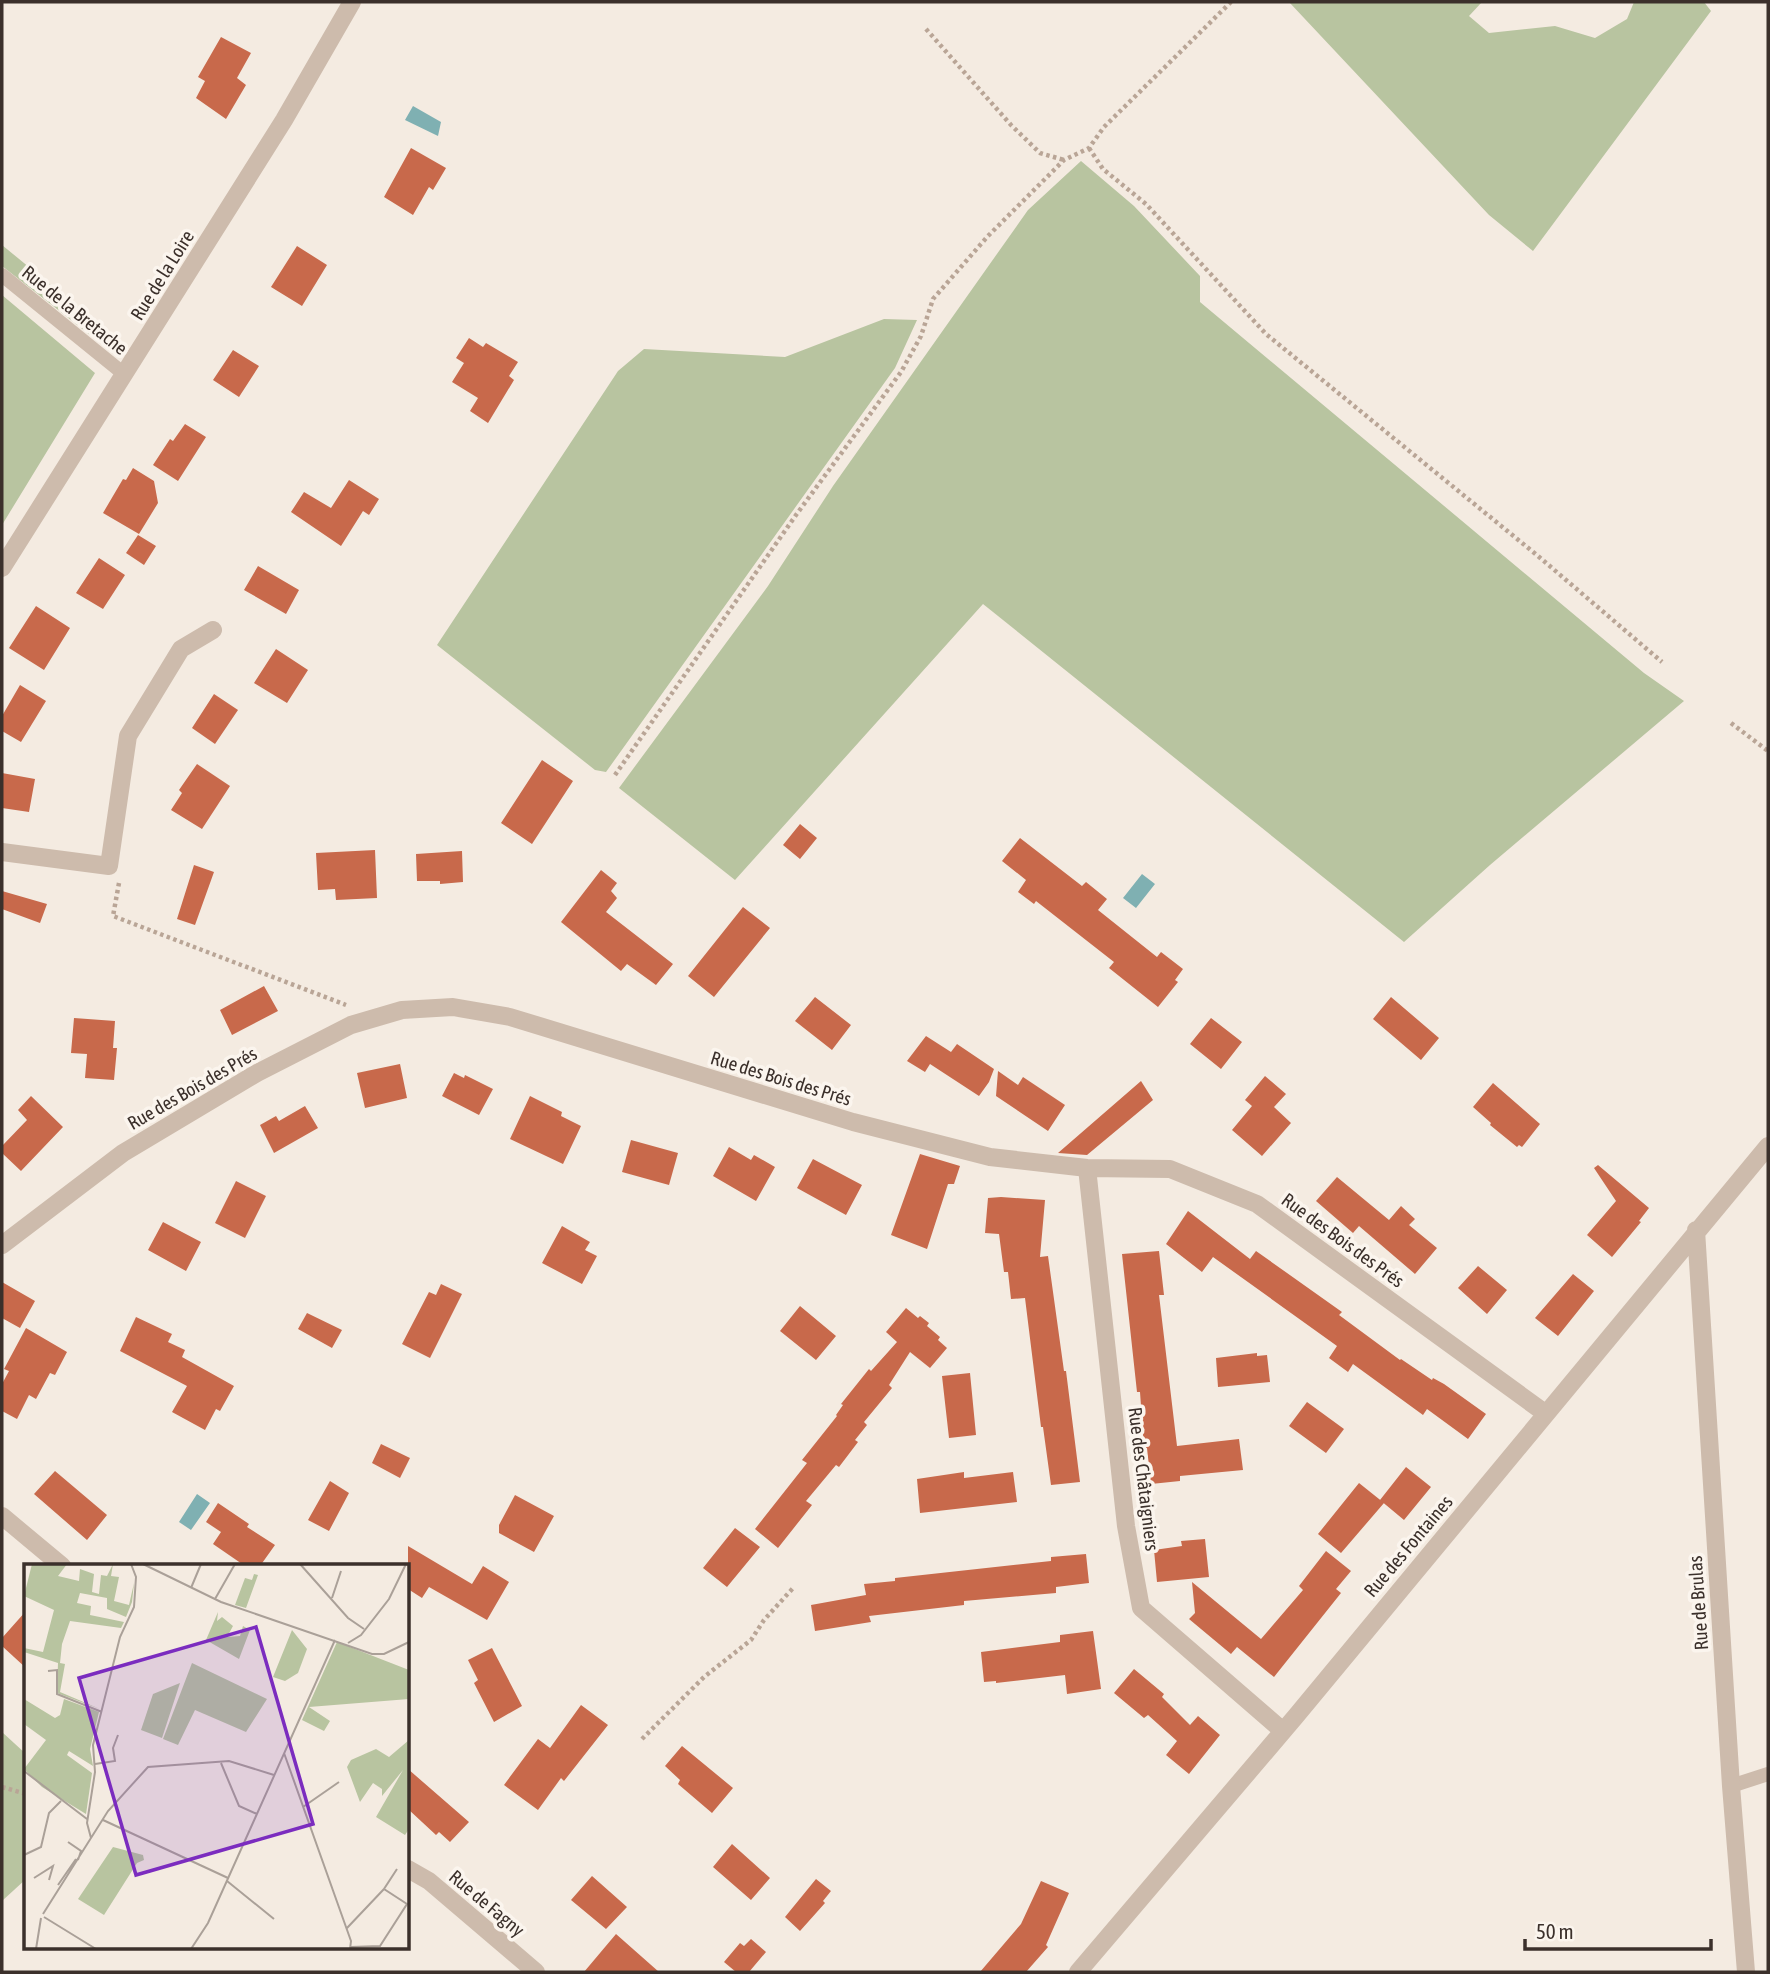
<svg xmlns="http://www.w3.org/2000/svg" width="1770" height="1974" viewBox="0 0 1770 1974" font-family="'Asap Condensed',sans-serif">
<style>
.green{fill:#b8c4a0}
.water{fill:#7fb0b2}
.building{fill:#c8694b}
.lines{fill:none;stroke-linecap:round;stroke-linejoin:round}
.path{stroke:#b9a596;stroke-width:4.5;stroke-dasharray:3.5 3.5;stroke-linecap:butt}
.lane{stroke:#cdbbac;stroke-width:14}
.street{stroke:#cdbbac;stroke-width:18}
.labels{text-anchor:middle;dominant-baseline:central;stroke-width:7;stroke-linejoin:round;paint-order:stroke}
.street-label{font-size:19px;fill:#3b302b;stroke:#fbf5ee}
.inset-road{fill:none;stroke:#aaa098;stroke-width:2}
.view{fill:#7b2cbf;fill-opacity:0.15;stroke:#7b2cbf;stroke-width:3.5}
.inset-edge{fill:none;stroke:#3b302b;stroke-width:3.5}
</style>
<rect width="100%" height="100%" fill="#f4ebe1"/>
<path class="green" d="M 1289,2 L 1482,2 L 1469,16 L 1489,33 L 1555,26 L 1595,38 L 1627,19 L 1634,2 L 1704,2 L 1711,11 L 1533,251 L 1489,215 Z
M 1081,161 L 1134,206 L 1200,276 L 1200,302 L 1644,673 L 1684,701 L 1490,865 L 1404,942 L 983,604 L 735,880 L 619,788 L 768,586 L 833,486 L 1028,210 Z
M 2,245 L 113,336 L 116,345 L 94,338 L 2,266 Z
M 2,295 L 95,373 L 2,525 Z
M 884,319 L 917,320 L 895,368 L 606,772 L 595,770 L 437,645 L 618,371 L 644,349 L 785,357 Z
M 2,1732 L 26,1754 L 26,1879 L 2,1901 Z"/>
<path class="water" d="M 413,106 L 441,122 L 438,136 L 405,120 Z
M 1142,874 L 1155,884 L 1136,908 L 1123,898 Z
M 197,1494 L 210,1503 L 191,1530 L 179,1522 Z"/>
<path class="building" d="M 221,37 L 251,53 L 237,78 L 246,85 L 226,119 L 196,98 L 205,81 L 198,77 Z
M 411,148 L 446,168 L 433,190 L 429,187 L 413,215 L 384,197 Z
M 297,246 L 327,265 L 302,306 L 271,287 Z
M 469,338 L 483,347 L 486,343 L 518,362 L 509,376 L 514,380 L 488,423 L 470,411 L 478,398 L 452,382 L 464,363 L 456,358 Z
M 233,350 L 259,366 L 239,397 L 213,380 Z
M 185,424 L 206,437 L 178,481 L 153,465 L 170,439 L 173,441 Z
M 133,468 L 154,481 L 158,503 L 139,534 L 103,513 L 123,479 L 126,480 Z
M 349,480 L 379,499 L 369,515 L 363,511 L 341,546 L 291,512 L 304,492 L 331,508 Z
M 138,535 L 156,546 L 144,565 L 126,553 Z
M 99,558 L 125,575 L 103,609 L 76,593 Z
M 258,566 L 299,590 L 286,614 L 244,590 Z
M 36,606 L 70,628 L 44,670 L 9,648 Z
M 276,649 L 308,670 L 287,703 L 254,683 Z
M 20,685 L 46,701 L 21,742 L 2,731 L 2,716 Z
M 214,694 L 238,710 L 215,744 L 192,728 Z
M 542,760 L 573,781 L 532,844 L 501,823 Z
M 197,764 L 230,786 L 202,829 L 171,810 L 182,793 L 179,790 Z
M 2,773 L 35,779 L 29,812 L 2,808 Z
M 800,824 L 817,838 L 800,859 L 783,845 Z
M 1020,838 L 1082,886 L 1086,882 L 1107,899 L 1098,910 L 1157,957 L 1161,952 L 1183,969 L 1175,980 L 1178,982 L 1158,1007 L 1109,968 L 1114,962 L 1036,901 L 1034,904 L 1018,892 L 1026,880 L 1002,861 Z
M 375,850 L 377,898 L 336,900 L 335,889 L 318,890 L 316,853 Z
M 462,851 L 463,882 L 440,884 L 440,881 L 417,881 L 416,854 Z
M 194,865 L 214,872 L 195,925 L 177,919 Z
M 601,870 L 617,883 L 611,891 L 617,898 L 606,912 L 673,964 L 656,985 L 627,964 L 621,971 L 561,922 Z
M 2,891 L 47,904 L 40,923 L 2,909 Z
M 743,907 L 770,928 L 714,997 L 688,976 Z
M 264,986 L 278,1011 L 232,1035 L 220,1010 Z
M 815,997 L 851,1025 L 832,1050 L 795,1021 Z
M 1391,997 L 1439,1038 L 1421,1060 L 1373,1019 Z
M 74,1018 L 115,1021 L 113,1048 L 117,1048 L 114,1080 L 85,1078 L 87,1054 L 71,1053 Z
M 1211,1018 L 1242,1042 L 1221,1069 L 1190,1044 Z
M 926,1036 L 951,1052 L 957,1044 L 994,1069 L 989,1082 L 979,1096 L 930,1064 L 925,1072 L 907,1061 Z
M 400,1064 L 407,1098 L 365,1108 L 357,1073 Z
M 998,1071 L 1018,1085 L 1023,1077 L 1065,1105 L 1048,1131 L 996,1096 Z
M 454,1073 L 464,1078 L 465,1075 L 493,1089 L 479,1115 L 442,1096 Z
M 1265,1076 L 1286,1094 L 1274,1107 L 1291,1123 L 1262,1156 L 1232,1130 L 1252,1106 L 1245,1100 Z
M 1141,1081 L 1153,1100 L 1087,1155 L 1058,1153 Z
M 1493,1083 L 1540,1124 L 1522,1147 L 1519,1145 L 1517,1147 L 1490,1125 L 1491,1123 L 1473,1107 Z
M 31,1096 L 63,1127 L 21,1171 L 2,1153 L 2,1146 L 27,1120 L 18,1110 Z
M 530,1096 L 562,1112 L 561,1116 L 581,1126 L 563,1164 L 510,1139 Z
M 305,1106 L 318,1128 L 274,1153 L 260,1125 L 276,1116 L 279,1121 Z
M 631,1140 L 678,1153 L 669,1185 L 622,1172 Z
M 729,1147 L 751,1160 L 754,1155 L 775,1167 L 756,1201 L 713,1176 Z
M 920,1154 L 960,1166 L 954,1184 L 948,1184 L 927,1249 L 891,1235 Z
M 813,1159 L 862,1185 L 846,1215 L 797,1188 Z
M 1598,1165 L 1649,1208 L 1639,1221 L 1641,1222 L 1612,1257 L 1587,1235 L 1616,1201 L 1594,1168 Z
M 1337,1177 L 1389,1220 L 1401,1206 L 1415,1219 L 1409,1225 L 1437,1248 L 1415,1274 L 1359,1226 L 1353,1233 L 1316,1201 Z
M 236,1181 L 266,1196 L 245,1238 L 215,1223 Z
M 1001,1197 L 1045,1200 L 1040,1257 L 1048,1256 L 1064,1371 L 1066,1371 L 1080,1482 L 1051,1485 L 1043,1427 L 1041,1427 L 1025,1298 L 1011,1299 L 1008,1272 L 1004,1272 L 999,1234 L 985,1233 L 988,1198 Z
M 1188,1211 L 1250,1259 L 1256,1251 L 1342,1312 L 1339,1315 L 1400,1360 L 1401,1359 L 1432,1380 L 1433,1378 L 1444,1384 L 1486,1414 L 1468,1439 L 1427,1409 L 1423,1415 L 1353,1364 L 1348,1372 L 1329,1358 L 1337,1346 L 1213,1257 L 1202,1272 L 1166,1244 Z
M 163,1222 L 201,1242 L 186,1271 L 148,1250 Z
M 562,1226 L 590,1242 L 585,1250 L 597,1256 L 582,1284 L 542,1263 Z
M 1159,1251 L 1164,1295 L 1159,1295 L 1177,1446 L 1239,1439 L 1243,1470 L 1180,1476 L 1180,1481 L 1151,1484 L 1147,1448 L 1144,1448 L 1140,1392 L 1137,1392 L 1122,1254 Z
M 1478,1266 L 1507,1290 L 1487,1314 L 1458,1288 Z
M 1573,1274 L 1594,1291 L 1558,1336 L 1535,1318 Z
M 2,1282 L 35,1301 L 20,1328 L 2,1318 Z
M 441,1284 L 462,1294 L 430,1358 L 402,1344 L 429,1292 L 436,1295 Z
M 800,1306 L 836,1336 L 816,1360 L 780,1331 Z
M 906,1308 L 918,1318 L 920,1316 L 929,1323 L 927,1326 L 940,1337 L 938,1340 L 947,1348 L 930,1368 L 910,1352 L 889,1385 L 892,1388 L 864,1422 L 867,1425 L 855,1440 L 858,1442 L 839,1467 L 836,1465 L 806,1501 L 812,1505 L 778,1548 L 755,1529 L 807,1463 L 802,1460 L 837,1416 L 836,1415 L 843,1405 L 841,1404 L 869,1369 L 871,1371 L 897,1342 L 886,1332 Z
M 307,1313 L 342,1330 L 332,1348 L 298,1329 Z
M 136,1317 L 172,1334 L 168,1342 L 185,1350 L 182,1357 L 234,1386 L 220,1411 L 216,1409 L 205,1430 L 172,1412 L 187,1386 L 120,1351 Z
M 26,1328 L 67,1352 L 55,1375 L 50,1373 L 36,1399 L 29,1395 L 17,1419 L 2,1411 L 2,1384 L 9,1371 L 4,1369 Z
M 1257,1353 L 1257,1356 L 1267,1355 L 1270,1382 L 1218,1387 L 1216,1358 Z
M 970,1373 L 976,1435 L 949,1438 L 942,1376 Z
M 1307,1402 L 1344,1429 L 1326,1453 L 1289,1426 Z
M 381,1444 L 410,1458 L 400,1478 L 372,1463 Z
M 1406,1467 L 1431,1487 L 1404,1520 L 1380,1500 Z
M 55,1471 L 107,1515 L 87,1540 L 34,1494 Z
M 964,1472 L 964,1478 L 1013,1472 L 1017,1502 L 920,1513 L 917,1479 Z
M 330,1481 L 349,1493 L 329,1531 L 308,1520 Z
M 1359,1483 L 1384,1503 L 1341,1553 L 1318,1534 Z
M 515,1495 L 554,1516 L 534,1552 L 499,1533 L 499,1525 Z
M 218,1503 L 249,1524 L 247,1527 L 275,1545 L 260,1566 L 245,1566 L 213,1544 L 221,1532 L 206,1522 Z
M 735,1528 L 760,1547 L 727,1587 L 703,1568 Z
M 1205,1539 L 1209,1577 L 1157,1582 L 1154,1550 L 1182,1546 L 1181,1541 Z
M 408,1546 L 472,1584 L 483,1566 L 509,1582 L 487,1620 L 429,1587 L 422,1598 L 408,1589 Z
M 1326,1551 L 1351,1571 L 1336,1589 L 1341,1593 L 1274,1677 L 1237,1647 L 1231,1654 L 1189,1619 L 1195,1613 L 1192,1582 L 1261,1639 L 1303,1590 L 1299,1586 Z
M 1086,1554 L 1089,1583 L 1056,1587 L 1056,1593 L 964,1601 L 964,1605 L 869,1616 L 871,1622 L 815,1631 L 811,1605 L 866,1595 L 864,1584 L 895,1581 L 895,1578 L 1051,1561 L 1051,1557 Z
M 26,1611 L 26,1668 L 2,1646 L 2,1638 Z
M 1093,1631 L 1101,1689 L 1067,1694 L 1065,1675 L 996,1683 L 996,1681 L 984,1682 L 981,1652 L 1060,1642 L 1060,1635 Z
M 492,1648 L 522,1706 L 494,1722 L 474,1683 L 478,1680 L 468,1660 Z
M 1134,1669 L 1164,1694 L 1162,1697 L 1190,1725 L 1198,1716 L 1220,1735 L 1189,1774 L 1166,1755 L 1177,1741 L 1148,1715 L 1144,1718 L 1114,1693 Z
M 581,1705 L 608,1725 L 564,1781 L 561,1778 L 538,1810 L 504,1785 L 538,1739 L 550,1748 Z
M 682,1746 L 733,1788 L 712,1813 L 678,1784 L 680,1780 L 665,1766 Z
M 408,1769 L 469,1822 L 450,1842 L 439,1832 L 436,1835 L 408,1809 Z
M 732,1844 L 770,1878 L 751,1900 L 713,1867 Z
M 592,1876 L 627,1907 L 606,1929 L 571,1900 Z
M 816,1879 L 831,1891 L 823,1901 L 825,1903 L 800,1931 L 785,1917 Z
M 1041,1881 L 1069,1893 L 1046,1945 L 1048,1947 L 1026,1972 L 980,1972 L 1021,1924 Z
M 616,1934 L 659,1972 L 584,1972 Z
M 751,1939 L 766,1952 L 749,1972 L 736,1972 L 724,1962 L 740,1943 L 744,1946 Z"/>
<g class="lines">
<path class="path" d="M 926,29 L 1011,125 L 1040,153 L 1064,160
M 1089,148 L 1103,169 L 1146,204 L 1266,334 L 1538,556 L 1662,662
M 1731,723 L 1768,751
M 615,775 L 796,515 L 901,372 L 921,336 L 933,299 L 988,236 L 1064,160 L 1089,148 L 1104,127 L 1231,2
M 119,883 L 113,916 L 346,1005
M 642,1739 L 704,1677 L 751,1640 L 764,1620 L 794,1587
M 2,1787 L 26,1794"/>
<path class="lane" d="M 2,275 L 124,374
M 1731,1786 L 1768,1774"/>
<path class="street" d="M 2,568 L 284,120 L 352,2
M 2,852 L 109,866 L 128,736 L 181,649 L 213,630
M 1087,1168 L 1126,1526 L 1141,1608 L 1283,1731
M 1696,1230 L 1731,1786 L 1746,1972
M 2,1245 L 123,1153 L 257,1073 L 351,1025 L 402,1010 L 453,1007 L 510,1017 L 853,1122 L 990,1157 L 1087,1168 L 1170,1169 L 1257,1204 L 1545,1413
M 2,1516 L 62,1566
M 408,1869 L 429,1881 L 536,1972
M 1078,1972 L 1296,1716 L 1768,1146"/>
</g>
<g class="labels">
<g class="street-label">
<text transform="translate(162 275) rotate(-58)">Rue de la Loire</text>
<text transform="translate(75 310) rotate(39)">Rue de la Bretache</text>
<text transform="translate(781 1078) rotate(17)">Rue des Bois des Prés</text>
<text transform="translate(192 1088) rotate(-30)">Rue des Bois des Prés</text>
<text transform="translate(1343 1240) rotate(36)">Rue des Bois des Prés</text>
<text transform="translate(1144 1479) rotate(83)">Rue des Châtaigniers</text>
<text transform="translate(1408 1546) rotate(-50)">Rue des Fontaines</text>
<text transform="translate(1698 1603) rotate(-94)">Rue de Brulas</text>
<text transform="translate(487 1903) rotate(40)">Rue de Fagny</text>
</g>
</g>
<g transform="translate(24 1564)">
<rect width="385" height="385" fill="#f4ebe1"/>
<path d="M 8,0 L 43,0 L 34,12 L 55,17 L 56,5 L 70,10 L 68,28 L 75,30 L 77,11 L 83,12 L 89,0 L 87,12 L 95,13 L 90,37 L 105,41 L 110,19 L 108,38 L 102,53 L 83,45 L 83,34 L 56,29 L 53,39 L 67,42 L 66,51 L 100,58 L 97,64 L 46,57 L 38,80 L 36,99 L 41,100 L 36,128 L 76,145 L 33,129 L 34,99 L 0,88 L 0,84 L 19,88 L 30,46 L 0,32 ZM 230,10 L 234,11 L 222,44 L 211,41 L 221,14 L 228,16 ZM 194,48 L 193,57 L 198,53 L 209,62 L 203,73 L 216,72 L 219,62 L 226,66 L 215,95 L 182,76 ZM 268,66 L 283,85 L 274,109 L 261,117 L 249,113 ZM 313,78 L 385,106 L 385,135 L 285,143 L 306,157 L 300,167 L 278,156 ZM 168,99 L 243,135 L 222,168 L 171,146 L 154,181 L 139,175 ZM 156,119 L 138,174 L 117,166 L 129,130 ZM 0,135 L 31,154 L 36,151 L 40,135 L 75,148 L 66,185 L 69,202 L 45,187 L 43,191 L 68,209 L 62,250 L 18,223 L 0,205 L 22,176 L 0,160 ZM 385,176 L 385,265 L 381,271 L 352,253 L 379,206 L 358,232 L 358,225 L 349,219 L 336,238 L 323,203 L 327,196 L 352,185 L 365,193 ZM 89,283 L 119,291 L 120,296 L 113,299 L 80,351 L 54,335 Z" fill="#b8c4a0"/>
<path class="inset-road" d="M 119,0 L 197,38 L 348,90 L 360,90 L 385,78M 276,0 L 324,54 L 340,65M 167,24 L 177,0M 308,34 L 317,7M 191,35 L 211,0M 324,79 L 337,71 L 365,35 L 382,0M 24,107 L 33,106 L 33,130 L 78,148M 260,189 L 327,377 L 326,385M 197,199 L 215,242 L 233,250M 71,200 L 91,197 L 89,184 L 94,171M 0,207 L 63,255M 279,243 L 315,218M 79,256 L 204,314M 67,274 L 63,259 L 71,208 L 69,181 L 96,73 L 110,43 L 112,13 L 107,0M 44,278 L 57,287 L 54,296M 0,291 L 17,283 L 25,249 L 37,237M 10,314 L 29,302 L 25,316M 203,317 L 250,355M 34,321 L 52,295M 19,350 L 84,247 L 124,203 L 205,197 L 250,211M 20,353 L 72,385M 323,364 L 360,325M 327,383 L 356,382 L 383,340 L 360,325 L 373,305M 12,385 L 17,354M 167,385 L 184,359 L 311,76"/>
<path class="view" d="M 232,63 L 289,260 L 112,311 L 55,114 Z"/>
<rect width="385" height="385" class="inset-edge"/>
</g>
<rect width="1770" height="1974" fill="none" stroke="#3b302b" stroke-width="7"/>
<path d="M1525 1939v10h186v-10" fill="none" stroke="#3b302b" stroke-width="3.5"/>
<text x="1536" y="1939" font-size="21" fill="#3b302b" stroke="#fbf5ee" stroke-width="5" paint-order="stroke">50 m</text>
</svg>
